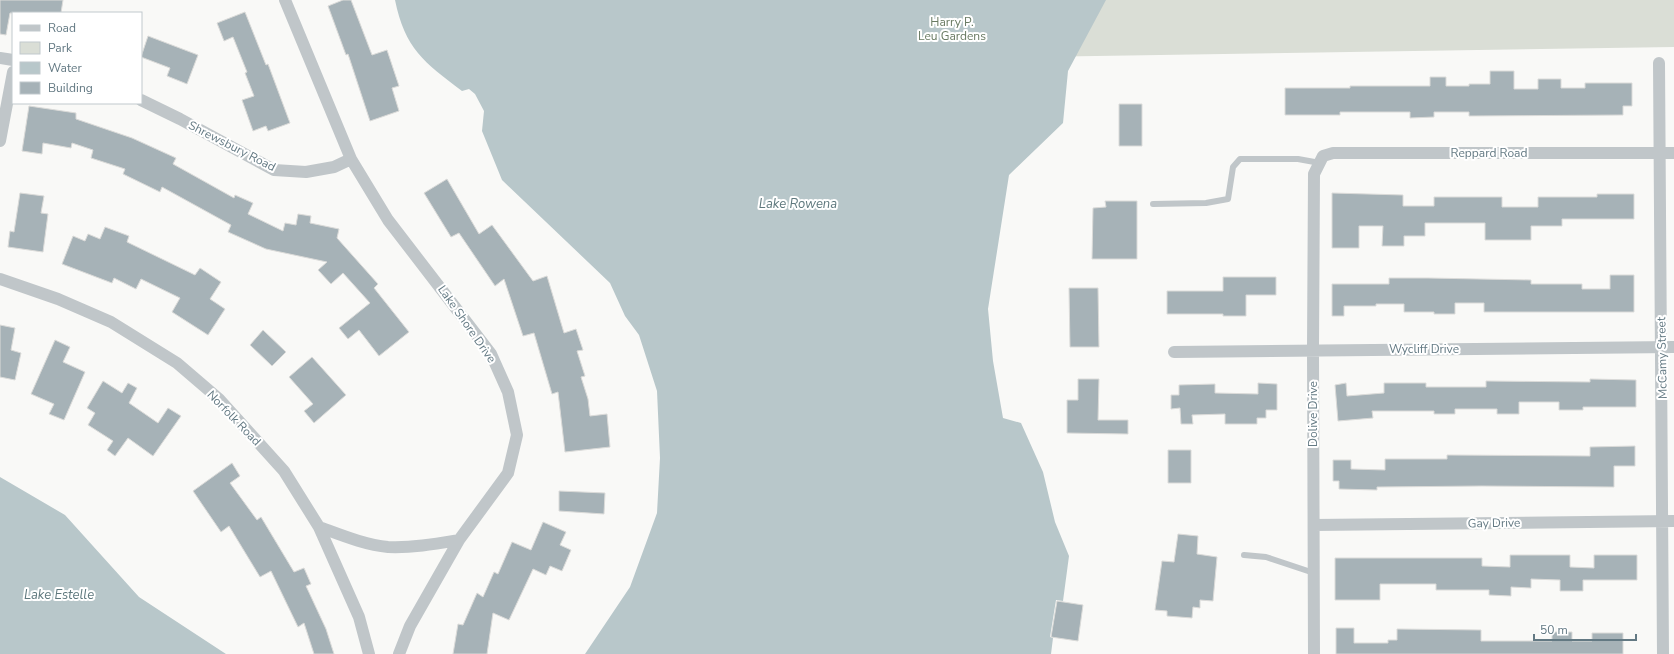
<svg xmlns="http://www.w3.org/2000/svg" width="1674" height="654" viewBox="0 0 1674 654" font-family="'Nunito Sans',sans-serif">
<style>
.green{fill:#daded6}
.water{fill:#b8c7ca}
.building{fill:#a6b2b7;stroke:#dbdbd9}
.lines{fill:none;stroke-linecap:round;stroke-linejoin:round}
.lane{stroke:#c0c6c9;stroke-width:6}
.street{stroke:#c0c6c9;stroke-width:12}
.labels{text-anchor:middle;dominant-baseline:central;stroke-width:4;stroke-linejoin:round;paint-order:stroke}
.park-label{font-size:12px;fill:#697a62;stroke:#fff}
.street-label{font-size:12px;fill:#637983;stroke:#fff}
.water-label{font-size:13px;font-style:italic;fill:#5e787d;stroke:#fff}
</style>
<rect width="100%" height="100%" fill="#f9f9f7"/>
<path class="green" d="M 912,0 L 1674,0 L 1674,47 L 912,59 Z"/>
<path class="water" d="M 395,0 L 1106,0 L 1068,71 L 1063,123 L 1009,175 L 988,309 L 993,361 L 1003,418 L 1021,423 L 1043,472 L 1055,522 L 1069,556 L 1063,601 L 1056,600 L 1050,637 L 1053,638 L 1051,654 L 585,654 L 630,587 L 657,513 L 660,458 L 657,391 L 639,335 L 625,316 L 610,283 L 502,180 L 482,131 L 484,111 L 475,94 L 469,89 L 462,91 C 424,62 405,49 395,0 Z
M 0,477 L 65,515 L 139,597 L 226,654 L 0,654 Z"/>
<path class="building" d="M 0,0 L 63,0 L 61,13 L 10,13 L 6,35 L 0,34 Z
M 343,0 L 351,0 L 372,55 L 387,50 L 399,86 L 392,88 L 399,111 L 370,121 L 348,54 L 346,55 L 328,6 Z
M 245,12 L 266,65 L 268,64 L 290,123 L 268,131 L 266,126 L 253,131 L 242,100 L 254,96 L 245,73 L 247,72 L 233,37 L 224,41 L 217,23 Z
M 148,36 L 198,55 L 187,84 L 167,76 L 170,68 L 141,57 Z
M 1490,71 L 1514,71 L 1514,89 L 1538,89 L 1538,79 L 1561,79 L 1561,88 L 1585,88 L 1585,83 L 1632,83 L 1632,106 L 1623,106 L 1623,115 L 1469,116 L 1469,112 L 1434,112 L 1434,117 L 1410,118 L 1410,112 L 1340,112 L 1340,115 L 1285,115 L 1285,88 L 1350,88 L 1350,86 L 1430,86 L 1430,77 L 1446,77 L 1446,86 L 1469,86 L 1469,84 L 1490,84 Z
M 1119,104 L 1142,104 L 1142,146 L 1119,146 Z
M 29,106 L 76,113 L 76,119 L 132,138 L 176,158 L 173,164 L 234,198 L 235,195 L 253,203 L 248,214 L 283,231 L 285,223 L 296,225 L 298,214 L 311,216 L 310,223 L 339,229 L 337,238 L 378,284 L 374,288 L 409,332 L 379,356 L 359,330 L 348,339 L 339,328 L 370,303 L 343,273 L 331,284 L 318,270 L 327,262 L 266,249 L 228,232 L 231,225 L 162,187 L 160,192 L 123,174 L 125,169 L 91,158 L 93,150 L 72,143 L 71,148 L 43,143 L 42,154 L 22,151 Z
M 447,179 L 479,234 L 492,225 L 533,281 L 547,276 L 564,333 L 576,329 L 583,350 L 577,351 L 585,376 L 581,377 L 588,399 L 590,416 L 607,414 L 610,447 L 565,452 L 558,392 L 552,394 L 534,333 L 523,336 L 504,279 L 495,286 L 459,233 L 451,237 L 424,193 Z
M 20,193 L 44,196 L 41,213 L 48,214 L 43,252 L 8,247 L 10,231 L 14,232 Z
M 1332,193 L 1403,195 L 1403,206 L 1434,206 L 1434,197 L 1502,197 L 1502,207 L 1538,207 L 1538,197 L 1597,197 L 1597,194 L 1634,194 L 1634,219 L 1562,219 L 1562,226 L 1531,226 L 1531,240 L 1485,240 L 1485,223 L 1425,223 L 1425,236 L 1404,236 L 1404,246 L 1382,246 L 1383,226 L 1359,226 L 1359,248 L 1332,248 Z
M 1105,201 L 1137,201 L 1137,259 L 1092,259 L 1093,208 L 1106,207 Z
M 105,227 L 129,236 L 127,242 L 195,275 L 200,268 L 221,282 L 210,299 L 225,309 L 208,335 L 172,312 L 180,298 L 141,279 L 136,289 L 114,278 L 112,283 L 62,264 L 73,236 L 85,241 L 88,234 L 100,239 Z
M 1610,275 L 1634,275 L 1634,312 L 1484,312 L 1484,303 L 1455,303 L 1455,314 L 1434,314 L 1434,312 L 1404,312 L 1404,304 L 1376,304 L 1376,306 L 1344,306 L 1344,316 L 1332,316 L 1332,284 L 1389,284 L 1389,278 L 1428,278 L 1531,280 L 1531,284 L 1582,284 L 1582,289 L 1610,289 Z
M 1223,277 L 1276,277 L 1276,295 L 1246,295 L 1246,316 L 1223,316 L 1223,314 L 1167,314 L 1167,291 L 1223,291 Z
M 1069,288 L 1098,288 L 1099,347 L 1070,347 Z
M 0,325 L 15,328 L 11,350 L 21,353 L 15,380 L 0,377 Z
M 263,330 L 286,352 L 272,366 L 250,345 Z
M 55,340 L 70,347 L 63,362 L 85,372 L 64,420 L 49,414 L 54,404 L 31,394 Z
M 312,357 L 346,395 L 314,423 L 304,411 L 313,404 L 289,377 Z
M 1078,379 L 1099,379 L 1098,420 L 1128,420 L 1128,434 L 1067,433 L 1067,400 L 1078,400 Z
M 1590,379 L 1636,380 L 1636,407 L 1583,407 L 1583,410 L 1559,410 L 1559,402 L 1519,402 L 1519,414 L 1497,414 L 1497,409 L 1455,409 L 1455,414 L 1434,414 L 1434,411 L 1372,411 L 1373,418 L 1338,421 L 1335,385 L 1346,383 L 1347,396 L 1384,393 L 1384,383 L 1426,383 L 1426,387 L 1486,387 L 1486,381 L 1590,382 Z
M 103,381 L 122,393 L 128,383 L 137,388 L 129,403 L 158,423 L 168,408 L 181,416 L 153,456 L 128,438 L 115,456 L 107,450 L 113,441 L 88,425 L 95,413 L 87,408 Z
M 1258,383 L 1277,384 L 1277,410 L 1266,410 L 1266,418 L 1257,418 L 1257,424 L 1225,424 L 1225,414 L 1192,415 L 1193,424 L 1181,424 L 1180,408 L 1171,409 L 1171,395 L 1179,395 L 1179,385 L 1215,384 L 1215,393 L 1258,394 Z
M 1635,446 L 1635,466 L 1614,466 L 1614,487 L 1481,486 L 1377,487 L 1377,490 L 1339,489 L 1339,481 L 1333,481 L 1333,460 L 1351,460 L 1351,469 L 1385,470 L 1385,459 L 1447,459 L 1447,455 L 1590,456 L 1590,447 Z
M 1168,450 L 1191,450 L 1191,483 L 1168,483 Z
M 232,463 L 240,476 L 230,483 L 257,520 L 261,517 L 294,572 L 304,568 L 311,584 L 306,586 L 326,629 L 334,654 L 314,654 L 304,623 L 298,627 L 271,571 L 260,577 L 229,526 L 221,532 L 193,491 Z
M 559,491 L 605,493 L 604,514 L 559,511 Z
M 543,522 L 566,532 L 560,545 L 571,550 L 562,571 L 550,566 L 546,575 L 533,569 L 509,620 L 493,613 L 487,654 L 453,654 L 458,624 L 463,625 L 477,593 L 483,597 L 494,572 L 498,574 L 512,542 L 531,550 Z
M 1178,534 L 1198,536 L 1197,554 L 1217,557 L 1213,601 L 1200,600 L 1200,608 L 1193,607 L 1192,618 L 1167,616 L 1167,611 L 1155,610 L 1162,561 L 1174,562 Z
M 1510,555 L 1570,555 L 1570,567 L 1594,568 L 1594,555 L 1637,555 L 1637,580 L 1583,580 L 1583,591 L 1560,591 L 1560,580 L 1531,579 L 1531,588 L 1511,587 L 1511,596 L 1489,595 L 1489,590 L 1436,590 L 1436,584 L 1380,584 L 1380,600 L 1335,600 L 1335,558 L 1482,558 L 1482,566 L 1510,567 Z
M 1057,601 L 1083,605 L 1078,641 L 1051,637 Z
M 1336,628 L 1354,628 L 1354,643 L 1388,643 L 1388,640 L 1397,640 L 1397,629 L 1481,630 L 1481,641 L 1552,641 L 1552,632 L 1572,632 L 1572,641 L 1592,641 L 1592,633 L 1623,633 L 1623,654 L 1336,654 Z"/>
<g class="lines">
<path class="lane" d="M 1153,204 L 1206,203 L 1228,199 L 1233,167 L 1240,159 L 1298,159 L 1320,163
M 1244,555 L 1266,557 L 1314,573"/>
<path class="street" d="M 285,0 L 351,159 L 388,220 L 491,354 L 508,392 L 517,435 L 508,473 L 459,540 L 410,626 L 399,654
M 0,58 L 13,60
M 1659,63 L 1663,654
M 141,100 L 180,119 L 274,170 L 306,172 L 334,167 L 351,159
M 0,141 L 13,72
M 0,279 L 58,299 L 111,322 L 177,363 L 219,399 L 284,471 L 319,527 L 359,617 L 369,654
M 1174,352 L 1674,347
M 1314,525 L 1674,521
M 319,527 C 341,535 365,545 388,547 C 412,548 435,544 459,540
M 1314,654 L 1313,349 L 1314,174 L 1323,156 L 1333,153 L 1674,153"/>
</g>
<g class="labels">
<g class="park-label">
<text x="952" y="22">Harry P.<tspan x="952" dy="14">Leu Gardens</tspan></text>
</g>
<g class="street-label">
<text transform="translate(232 146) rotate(27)">Shrewsbury Road</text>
<text x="1489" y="153">Reppard Road</text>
<text transform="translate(467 324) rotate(55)">Lake Shore Drive</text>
<text x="1424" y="349">Wycliff Drive</text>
<text transform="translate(1662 358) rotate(-91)">McCamy Street</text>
<text transform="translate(1313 414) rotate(-90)">Dolive Drive</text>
<text transform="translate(234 418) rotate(46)">Norfolk Road</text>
<text transform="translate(1494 523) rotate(-1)">Gay Drive</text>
</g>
<g class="water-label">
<text x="798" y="204">Lake Rowena</text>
<text x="59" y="595">Lake Estelle</text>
</g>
</g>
<rect x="12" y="12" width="130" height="92" fill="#ffffff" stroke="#c1c9cd"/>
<rect x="20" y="25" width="20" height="6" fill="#c0c6c9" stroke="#c1c9cd"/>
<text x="48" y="32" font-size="12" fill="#637983">Road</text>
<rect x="20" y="42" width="20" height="12" fill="#daded6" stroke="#c1c9cd"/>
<text x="48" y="52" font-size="12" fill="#637983">Park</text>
<rect x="20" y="62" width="20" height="12" fill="#b8c7ca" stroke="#c1c9cd"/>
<text x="48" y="72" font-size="12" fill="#637983">Water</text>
<rect x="20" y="82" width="20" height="12" fill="#a6b2b7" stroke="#c1c9cd"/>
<text x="48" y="92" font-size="12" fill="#637983">Building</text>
<path d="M1534 634v6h102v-6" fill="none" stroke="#637983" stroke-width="2"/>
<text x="1540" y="634" font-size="12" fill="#637983" stroke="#ffffff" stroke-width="3" paint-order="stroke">50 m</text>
</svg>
